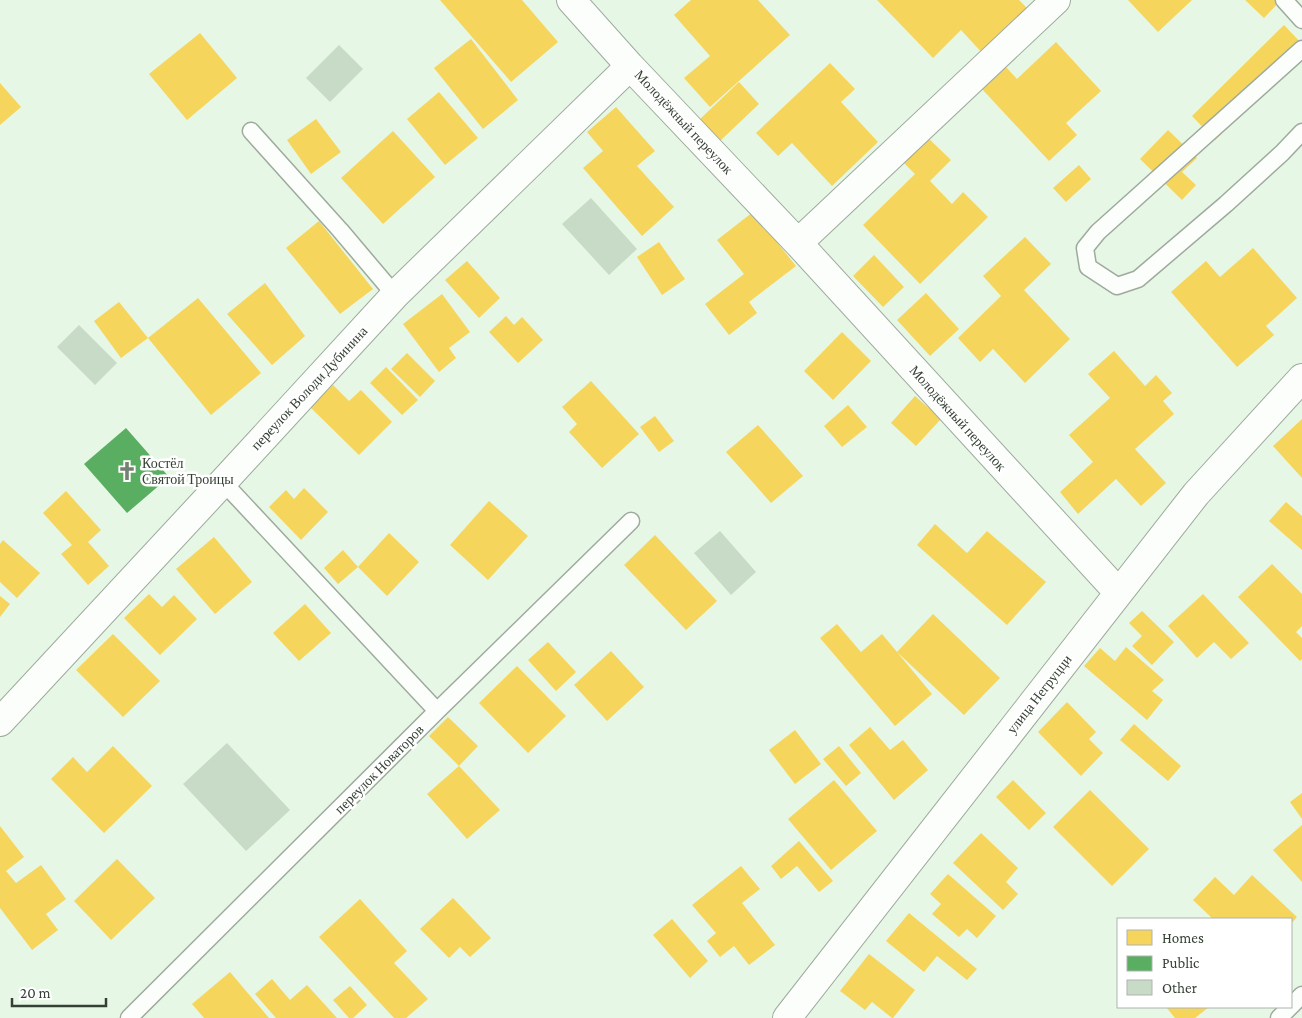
<svg xmlns="http://www.w3.org/2000/svg" width="1302" height="1018" viewBox="0 0 1302 1018" font-family="'Crimson Pro',serif">
<style>
.homes{fill:#f6d55c}
.public{fill:#5aae61}
.building{fill:#c7dbc6}
.lines{fill:none;stroke-linecap:round;stroke-linejoin:round}
.service-casing{stroke:#9eaa9d;stroke-width:19}
.minor-casing{stroke:#9eaa9d;stroke-width:30}
.service{stroke:#fbfefb;stroke-width:16}
.minor{stroke:#fbfefb;stroke-width:28}
.labels{text-anchor:middle;dominant-baseline:central;stroke-width:5;stroke-linejoin:round;paint-order:stroke}
.street-label{font-size:14px;fill:#354034;stroke:#fff}
.poi-label{font-size:14px;fill:#354034;stroke:#fff;text-anchor:start}
</style>
<rect width="100%" height="100%" fill="#e7f7e6"/>
<path class="homes" d="M 440,0 L 522,0 L 558,42 L 511,82 Z
M 691,0 L 758,0 L 790,35 L 710,107 L 684,78 L 710,56 L 674,15 Z
M 877,0 L 1019,0 L 1030,11 L 984,55 L 961,30 L 933,58 Z
M 1128,0 L 1192,0 L 1158,32 Z
M 1245,0 L 1281,0 L 1264,18 Z
M 1284,25 L 1302,44 L 1302,55 L 1215,140 L 1192,116 Z
M 200,33 L 237,78 L 187,120 L 149,74 Z
M 471,39 L 518,100 L 483,129 L 434,68 Z
M 1056,42 L 1101,91 L 1066,123 L 1077,135 L 1049,161 L 981,88 L 1005,66 L 1017,79 Z
M 830,63 L 855,89 L 841,102 L 878,142 L 832,186 L 792,143 L 778,156 L 756,133 Z
M 739,82 L 759,104 L 720,141 L 700,119 Z
M 0,83 L 21,107 L 0,125 Z
M 439,92 L 478,138 L 445,165 L 407,119 Z
M 616,107 L 655,151 L 637,166 L 674,207 L 642,236 L 583,168 L 603,151 L 587,132 Z
M 316,119 L 341,152 L 311,174 L 287,140 Z
M 1168,130 L 1197,158 L 1182,172 L 1196,185 L 1182,200 L 1140,159 Z
M 393,131 L 435,177 L 383,224 L 341,178 Z
M 925,135 L 951,160 L 930,181 L 952,204 L 963,192 L 988,217 L 920,284 L 863,225 L 915,174 L 901,160 Z
M 1079,165 L 1091,179 L 1066,202 L 1053,188 Z
M 753,212 L 796,266 L 749,302 L 757,313 L 729,335 L 705,304 L 744,274 L 717,240 Z
M 319,221 L 373,289 L 340,314 L 286,248 Z
M 1025,237 L 1051,264 L 1024,290 L 1070,339 L 1025,383 L 993,349 L 980,362 L 958,338 L 1001,296 L 983,276 Z
M 659,242 L 685,279 L 662,295 L 637,257 Z
M 1253,248 L 1297,298 L 1266,326 L 1274,335 L 1237,367 L 1171,292 L 1206,261 L 1220,277 Z
M 874,255 L 904,287 L 883,307 L 853,276 Z
M 467,261 L 500,298 L 479,318 L 445,280 Z
M 265,283 L 305,336 L 272,365 L 227,314 Z
M 926,293 L 959,329 L 930,356 L 897,320 Z
M 442,294 L 470,332 L 449,348 L 456,358 L 439,372 L 403,324 Z
M 198,298 L 261,373 L 211,415 L 148,338 Z
M 119,302 L 148,338 L 121,358 L 94,321 Z
M 506,316 L 514,325 L 522,317 L 543,340 L 518,363 L 489,332 Z
M 842,332 L 871,361 L 833,400 L 804,371 Z
M 1114,351 L 1145,386 L 1156,375 L 1172,393 L 1163,401 L 1174,414 L 1135,449 L 1166,483 L 1141,506 L 1116,479 L 1078,514 L 1060,492 L 1093,462 L 1069,435 L 1110,398 L 1088,374 Z
M 407,353 L 435,381 L 420,397 L 391,369 Z
M 386,367 L 418,400 L 402,415 L 370,383 Z
M 591,381 L 639,434 L 602,468 L 569,432 L 577,424 L 562,407 Z
M 333,385 L 349,401 L 361,390 L 392,422 L 359,455 L 310,407 Z
M 915,396 L 941,419 L 916,446 L 891,423 Z
M 848,405 L 867,427 L 842,447 L 824,426 Z
M 655,416 L 674,441 L 659,452 L 640,427 Z
M 1302,419 L 1302,478 L 1273,446 Z
M 758,425 L 803,476 L 771,503 L 726,452 Z
M 304,488 L 328,512 L 301,540 L 269,507 L 286,490 L 294,499 Z
M 66,491 L 101,530 L 88,542 L 109,566 L 88,585 L 61,554 L 72,545 L 43,513 Z
M 489,501 L 528,536 L 488,580 L 450,545 Z
M 1286,502 L 1302,516 L 1302,550 L 1269,521 Z
M 935,524 L 967,553 L 987,531 L 1046,582 L 1007,625 L 917,545 Z
M 389,533 L 419,562 L 387,596 L 358,567 Z
M 655,535 L 717,601 L 686,630 L 624,565 Z
M 214,537 L 252,582 L 215,614 L 176,569 Z
M 3,540 L 40,573 L 17,598 L 0,582 L 0,544 Z
M 343,550 L 358,567 L 338,584 L 324,568 Z
M 1272,564 L 1302,594 L 1302,626 L 1296,632 L 1302,638 L 1302,659 L 1300,661 L 1238,597 Z
M 149,594 L 162,607 L 174,595 L 197,619 L 160,655 L 124,618 Z
M 1203,594 L 1249,643 L 1231,659 L 1214,642 L 1197,658 L 1168,626 Z
M 0,596 L 10,604 L 0,617 Z
M 305,604 L 331,633 L 299,661 L 273,633 Z
M 1142,611 L 1174,642 L 1152,665 L 1132,646 L 1142,636 L 1129,623 Z
M 933,614 L 1000,678 L 964,715 L 897,652 Z
M 837,624 L 861,652 L 882,634 L 932,694 L 895,726 L 820,638 Z
M 113,634 L 160,681 L 123,717 L 76,670 Z
M 548,642 L 576,672 L 556,691 L 528,660 Z
M 1126,647 L 1164,680 L 1152,691 L 1163,700 L 1147,720 L 1084,666 L 1100,648 L 1115,661 Z
M 611,651 L 644,687 L 607,721 L 574,685 Z
M 517,666 L 566,716 L 528,753 L 479,703 Z
M 1067,702 L 1096,732 L 1089,739 L 1103,753 L 1081,776 L 1038,732 Z
M 448,717 L 478,746 L 459,766 L 429,736 Z
M 1134,724 L 1181,766 L 1168,781 L 1120,740 Z
M 870,727 L 890,750 L 903,740 L 928,770 L 894,800 L 849,745 Z
M 795,730 L 821,764 L 795,784 L 769,750 Z
M 113,746 L 152,786 L 104,833 L 51,779 L 73,757 L 87,772 Z
M 839,746 L 861,773 L 846,786 L 823,759 Z
M 459,766 L 500,810 L 467,839 L 427,794 Z
M 834,780 L 877,831 L 831,870 L 788,819 Z
M 1013,780 L 1046,813 L 1029,830 L 996,797 Z
M 1090,790 L 1149,849 L 1112,886 L 1053,827 Z
M 1302,793 L 1302,819 L 1290,802 Z
M 1302,825 L 1302,882 L 1273,850 Z
M 0,826 L 24,857 L 6,871 L 16,883 L 41,865 L 66,899 L 46,914 L 58,930 L 32,950 L 0,908 Z
M 981,833 L 1018,868 L 1006,882 L 1018,894 L 1003,910 L 953,863 Z
M 799,841 L 833,881 L 819,892 L 797,866 L 781,879 L 771,866 Z
M 117,859 L 155,898 L 111,940 L 74,901 Z
M 741,866 L 760,889 L 742,903 L 775,945 L 749,965 L 734,946 L 720,957 L 707,941 L 716,933 L 692,905 Z
M 948,874 L 996,916 L 977,938 L 967,929 L 959,937 L 932,914 L 941,904 L 930,894 Z
M 1252,875 L 1297,917 L 1291,924 L 1291,919 L 1213,919 L 1193,900 L 1215,877 L 1234,895 Z
M 453,898 L 491,938 L 470,957 L 460,947 L 449,958 L 420,929 Z
M 360,899 L 407,951 L 394,963 L 428,999 L 406,1018 L 394,1018 L 319,937 Z
M 909,913 L 977,969 L 967,980 L 937,956 L 924,972 L 886,941 Z
M 672,919 L 708,961 L 690,978 L 653,935 Z
M 869,954 L 915,990 L 893,1018 L 892,1018 L 872,1002 L 865,1010 L 840,991 Z
M 230,972 L 269,1018 L 204,1018 L 192,1004 Z
M 272,979 L 290,1000 L 307,985 L 337,1018 L 276,1018 L 255,994 Z
M 350,986 L 367,1005 L 353,1018 L 349,1018 L 333,1000 Z
M 1166,1007 L 1209,1007 L 1195,1018 L 1175,1018 Z"/>
<path class="public" d="M 126,428 L 169,477 L 127,513 L 84,464 Z"/>
<path class="building" d="M 339,45 L 363,69 L 330,102 L 306,78 Z
M 591,198 L 637,249 L 609,275 L 562,224 Z
M 79,325 L 117,363 L 95,385 L 57,347 Z
M 720,531 L 756,572 L 731,595 L 694,553 Z
M 227,743 L 290,810 L 246,851 L 183,784 Z"/>
<g class="lines">
<g class="service-casing">
<path id="service" d="M 1284,0 L 1302,20
M 1302,49 L 1098,232 L 1085,248 L 1088,267 L 1117,286 L 1138,279 L 1226,204 L 1282,153 L 1302,132
M 251,131 L 340,230 L 395,295
M 223,482 L 437,711
M 1291,1006 L 1302,995
M 129,1018 L 437,711 L 631,521
M 1279,1018 L 1290,1007"/>
</g>
<g class="minor-casing">
<path id="minor" d="M 571,0 L 630,66 L 798,243 L 1118,592
M 798,243 L 1056,0
M 0,722 L 223,482 L 395,295 L 630,66
M 787,1018 L 1196,494 L 1302,378"/>
</g>
<use href="#service" class="service"/>
<use href="#minor" class="minor"/>
</g>
<defs>
<g id="church-bare" transform="scale(1.5)"><path d="M-1.2-6h2.4v3.5h3.3v2.4h-3.3V6h-2.4V-.1h-3.3v-2.4h3.3Z" fill="#738072" stroke="#fff" stroke-width="2.5" paint-order="stroke"/></g>
</defs>
<g fill-rule="evenodd">
<use href="#church-bare" x="127" y="471"/>
</g>
<g class="labels">
<g class="street-label">
<text transform="translate(684 122) rotate(47)">Молодёжный переулок</text>
<text transform="translate(309 388) rotate(-47)">переулок Володи Дубинина</text>
<text transform="translate(958 418) rotate(48)">Молодёжный переулок</text>
<text transform="translate(1039 694) rotate(-52)">улица Негруцци</text>
<text transform="translate(379 769) rotate(-45)">переулок Новаторов</text>
</g>
<g class="poi-label">
<text x="142" y="463">Костёл<tspan x="142" dy="16">Святой Троицы</tspan></text>
</g>
</g>
<rect x="1117" y="918" width="175" height="90" fill="#ffffff" stroke="#aeb3ae"/>
<rect x="1127" y="930" width="25" height="15" fill="#f6d55c" stroke="#aeb3ae"/>
<text x="1162" y="943" font-size="15" fill="#354034">Homes</text>
<rect x="1127" y="956" width="25" height="15" fill="#5aae61" stroke="#aeb3ae"/>
<text x="1162" y="968" font-size="15" fill="#354034">Public</text>
<rect x="1127" y="980" width="25" height="15" fill="#c7dbc6" stroke="#aeb3ae"/>
<text x="1162" y="993" font-size="15" fill="#354034">Other</text>
<path d="M12 998v8h94v-8" fill="none" stroke="#354034" stroke-width="2.5"/>
<text x="20" y="998" font-size="15" fill="#354034" stroke="#ffffff" stroke-width="4" paint-order="stroke">20 m</text>
</svg>
